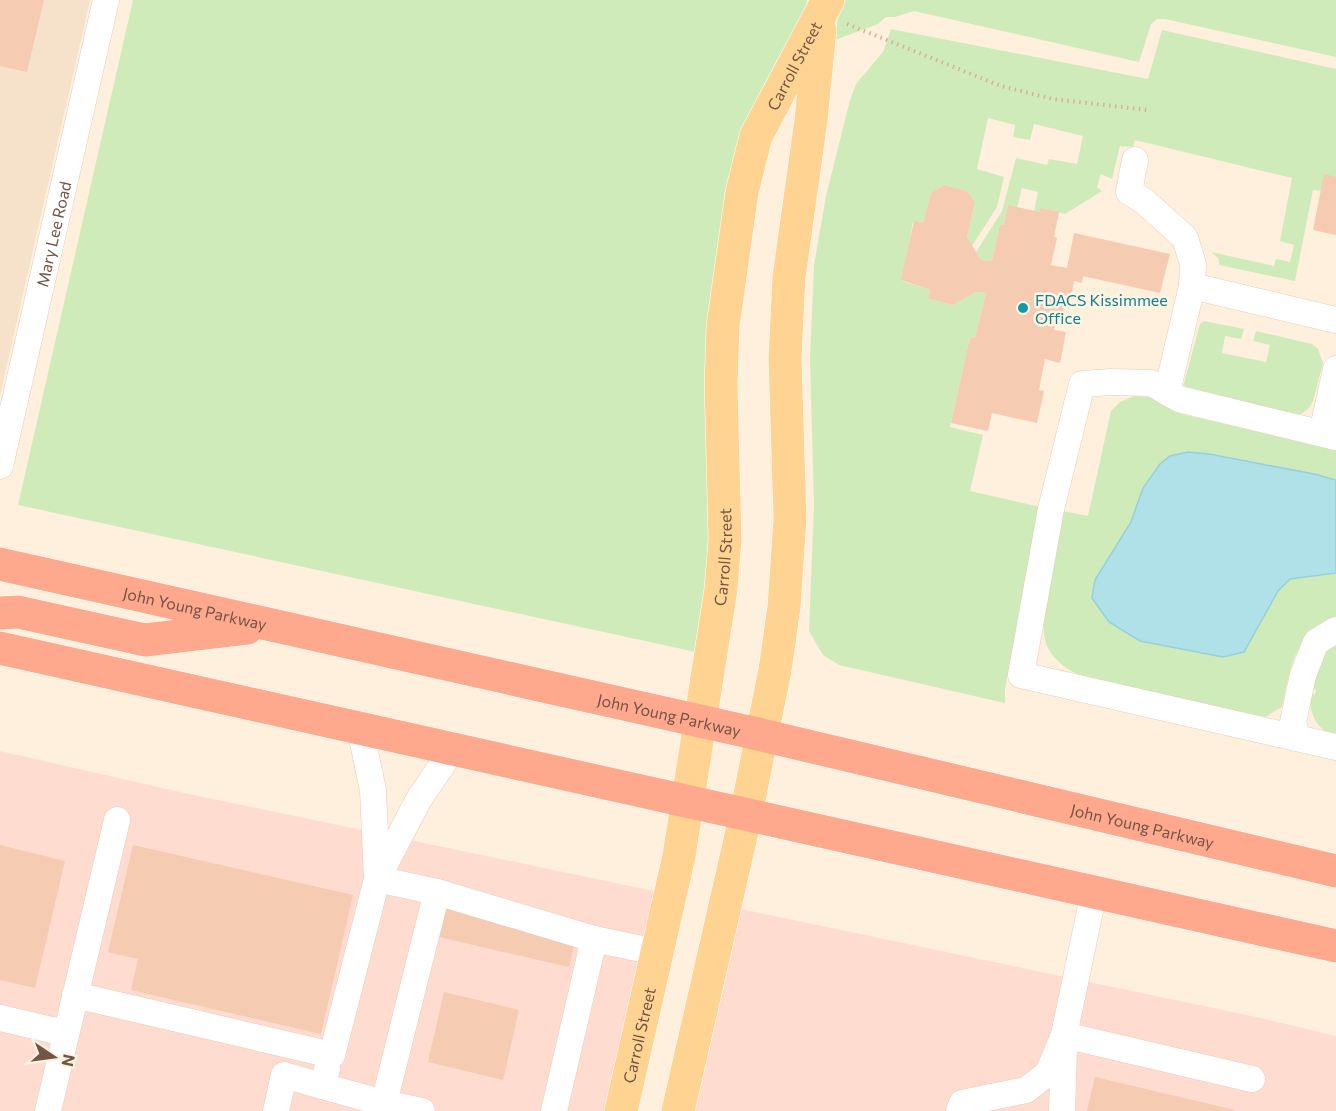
<svg xmlns="http://www.w3.org/2000/svg" width="1336" height="1111" viewBox="0 0 1336 1111" font-family="Commissioner,sans-serif">
<style>
.residential{fill:#f6e1ca}
.commercial{fill:#ffdccf}
.green{fill:#cfebba}
.water{fill:#b0e1e8;stroke:#95d1da;stroke-width:1.5}
.building{fill:#f5cbb2}
.lines{fill:none;stroke-linecap:round;stroke-linejoin:round}
.minor-casing{stroke:#e4cdbb;stroke-width:27}
.major-casing{stroke:#fff;stroke-width:34}
.highway-casing{stroke:#fff;stroke-width:34}
.path{stroke:#d9af96;stroke-width:4;stroke-dasharray:1.5 4.5;stroke-linecap:butt}
.minor{stroke:#fff;stroke-width:26}
.major{stroke:#ffd492;stroke-width:33}
.highway{stroke:#fea98d;stroke-width:33}
.culture-dot{fill:#0f9aa8;stroke:#fff4e4;stroke-width:2}
.labels{text-anchor:middle;dominant-baseline:central;stroke-width:5;stroke-linejoin:round;paint-order:stroke}
.street-label{font-size:16px;fill:#745444;stroke:#fff4e4}
.culture-label{font-size:16px;fill:#0d838f;stroke:#fff4e4;text-anchor:start}
</style>
<rect width="100%" height="100%" fill="#fef0dc"/>
<path class="residential" d="M 0,0 L 90,0 L 0,395 Z"/>
<path class="commercial" d="M 0,751 L 184,793 L 654,891 L 605,1111 L 0,1111 Z
M 741,909 L 1261,1018 L 1336,1036 L 1336,1111 L 695,1111 Z"/>
<path class="green" d="M 133,0 L 807,0 L 806,9 L 726,189 L 707,324 L 709,539 L 705,588 L 696,652 L 18,505 Z
M 846,0 L 1336,0 L 1336,57 L 1165,19 L 1157,19 L 1151,24 L 1139,62 L 914,11 L 895,17 L 886,17 L 878,24 L 835,40 L 838,18 Z
M 891,29 L 1148,79 L 1162,30 L 1336,69 L 1336,177 L 1322,191 L 1313,190 L 1295,281 L 1219,265 L 1219,259 L 1211,252 L 1274,266 L 1276,259 L 1290,262 L 1294,245 L 1280,241 L 1292,178 L 1135,140 L 1133,147 L 1120,146 L 1112,179 L 1101,174 L 1097,187 L 1102,191 L 1065,214 L 1041,208 L 1040,212 L 1034,211 L 1038,192 L 1022,188 L 1017,208 L 1008,206 L 1004,225 L 1000,224 L 992,261 L 981,260 L 976,252 L 1002,211 L 1016,158 L 1047,165 L 1049,159 L 1077,164 L 1083,136 L 1034,124 L 1030,140 L 1013,137 L 1015,125 L 988,118 L 977,169 L 1004,177 L 997,207 L 972,246 L 967,237 L 975,204 L 967,191 L 944,185 L 931,193 L 923,223 L 913,222 L 902,281 L 930,290 L 928,299 L 953,305 L 976,292 L 986,293 L 975,338 L 970,337 L 950,427 L 983,435 L 970,491 L 1040,507 L 1005,688 L 1005,703 L 839,665 L 823,655 L 809,631 L 814,505 L 810,358 L 814,265 L 826,196 L 850,100 L 856,84 L 883,52 Z
M 1204,321 L 1244,329 L 1241,339 L 1225,336 L 1222,353 L 1266,362 L 1270,345 L 1253,341 L 1256,331 L 1312,344 L 1318,349 L 1323,363 L 1313,401 L 1309,408 L 1301,414 L 1293,415 L 1185,388 L 1184,383 L 1200,324 Z
M 1134,396 L 1150,397 L 1182,414 L 1336,450 L 1336,480 L 1314,474 L 1209,454 L 1143,488 L 1131,522 L 1115,549 L 1244,651 L 1278,591 L 1290,579 L 1336,573 L 1336,616 C 1294,633 1291,667 1282,707 L 1265,717 L 1096,682 C 1078,675 1058,667 1048,648 C 1034,621 1057,542 1063,511 L 1088,516 L 1111,411 L 1120,402 Z
M 1336,644 L 1336,737 C 1318,730 1309,715 1310,695 L 1315,694 L 1316,690 L 1312,688 C 1317,670 1318,653 1336,644 Z"/>
<path class="water" d="M 1188,452 L 1209,454 L 1314,474 L 1336,480 L 1336,573 L 1290,579 L 1278,591 L 1244,652 L 1223,657 L 1140,641 L 1109,622 L 1092,598 L 1095,580 L 1131,522 L 1143,488 L 1160,464 L 1170,456 Z"/>
<path class="building" d="M 0,0 L 44,0 L 27,72 L 0,66 Z
M 1324,174 L 1336,177 L 1336,235 L 1313,230 Z
M 944,185 L 967,191 L 975,203 L 967,237 L 981,260 L 992,261 L 1000,224 L 1004,225 L 1008,205 L 1040,212 L 1040,208 L 1059,212 L 1054,237 L 1057,238 L 1051,265 L 1067,268 L 1074,233 L 1170,254 L 1160,293 L 1087,277 L 1083,276 L 1082,283 L 1074,281 L 1069,309 L 1064,307 L 1063,313 L 1058,312 L 1054,330 L 1066,332 L 1060,363 L 1045,359 L 1039,390 L 1044,391 L 1037,423 L 992,413 L 988,431 L 951,423 L 970,337 L 975,338 L 986,293 L 976,292 L 953,305 L 928,299 L 930,290 L 901,280 L 914,221 L 923,223 L 931,193 Z
M 0,845 L 65,861 L 35,988 L 0,980 Z
M 133,845 L 353,895 L 321,1034 L 131,990 L 138,959 L 108,952 Z
M 445,908 L 576,938 L 569,967 L 439,937 Z
M 444,992 L 519,1010 L 503,1080 L 428,1062 Z
M 1095,1077 L 1235,1110 L 1235,1111 L 1087,1111 Z"/>
<g class="lines">
<g class="minor-casing">
<g id="minor">
<path d="M 1135,160 L 1129,192 L 1144,201 L 1185,238 L 1193,264 L 1192,286 L 1336,320"/>
<path d="M 1167,392 L 1192,286"/>
<path d="M 1322,433 L 1336,369"/>
<path d="M 1336,437 L 1179,399 L 1151,383 L 1111,382 L 1082,384 L 1051,509 L 1021,675 L 1336,747"/>
<path id="s1" d="M 0,466 L 106,0"/>
<path d="M 360,728 L 373,790 L 377,879"/>
<path d="M 1297,738 L 1293,722 L 1303,675 L 1316,642 L 1336,630"/>
<path d="M 377,879 L 437,892 L 594,939 L 554,1111"/>
<path d="M 1094,892 L 1064,1035 L 1252,1079"/>
<path d="M 594,939 L 656,952"/>
<path d="M 75,995 L 332,1055 L 377,879 L 419,799 L 453,749"/>
<path d="M 0,1018 L 65,1033"/>
<path d="M 322,1086 L 384,1103 L 437,892"/>
<path d="M 384,1103 L 422,1111"/>
<path d="M 48,1111 L 117,820"/>
<path d="M 276,1111 L 284,1075 L 322,1086 L 327,1069"/>
<path d="M 959,1111 L 962,1103 L 1026,1090 L 1048,1073 L 1064,1035"/>
<path d="M 1062,1111 L 1064,1050"/>
</g>
</g>
<g class="major-casing">
<g id="major">
<path id="s2" d="M 621,1111 L 679,856 L 721,589 L 725,540 L 721,383 L 723,326 L 742,192 L 756,136 L 828,0"/>
<path d="M 678,1111 L 746,814 L 775,670 L 784,607 L 790,519 L 785,358 L 789,277 L 811,120 L 820,30"/>
</g>
</g>
<g class="highway-casing">
<g id="highway">
<path id="s3" d="M 0,564 L 762,735 L 1336,871"/>
<path d="M 0,613 L 18,612 L 145,640 L 247,628"/>
<path d="M 0,648 L 1336,946"/>
</g>
</g>
<path class="path" d="M 847,24 L 1001,86 L 1053,99 L 1147,110"/>
<use href="#minor" class="minor"/>
<use href="#major" class="major"/>
<use href="#highway" class="highway"/>
</g>
<circle class="culture-dot" cx="1023" cy="308" r="6"/>
<g class="labels">
<g class="street-label">
<text stroke="none"><textPath href="#s2" startOffset="1068">Carroll Street</textPath></text>
<text stroke="none"><textPath href="#s1" startOffset="238">Mary Lee Road</textPath></text>
<text stroke="none"><textPath href="#s2" startOffset="564">Carroll Street</textPath></text>
<text stroke="none"><textPath href="#s3" startOffset="200">John Young Parkway</textPath></text>
<text stroke="none"><textPath href="#s3" startOffset="686">John Young Parkway</textPath></text>
<text stroke="none"><textPath href="#s3" startOffset="1172">John Young Parkway</textPath></text>
<text stroke="none"><textPath href="#s2" startOffset="78">Carroll Street</textPath></text>
</g>
<g class="culture-label">
<text x="1035" y="299">FDACS Kissimmee<tspan x="1035" dy="18">Office</tspan></text>
</g>
</g>
<g transform="translate(54 1057) rotate(103)" stroke="#fff4e4" stroke-width="4.5" paint-order="stroke">
<path d="M0-4.5L10 22L0 15L-10 22Z" fill="#745444"/>
<text y="-9" font-size="16" font-weight="bold" text-anchor="middle" fill="#745444">N</text>
</g>
</svg>
